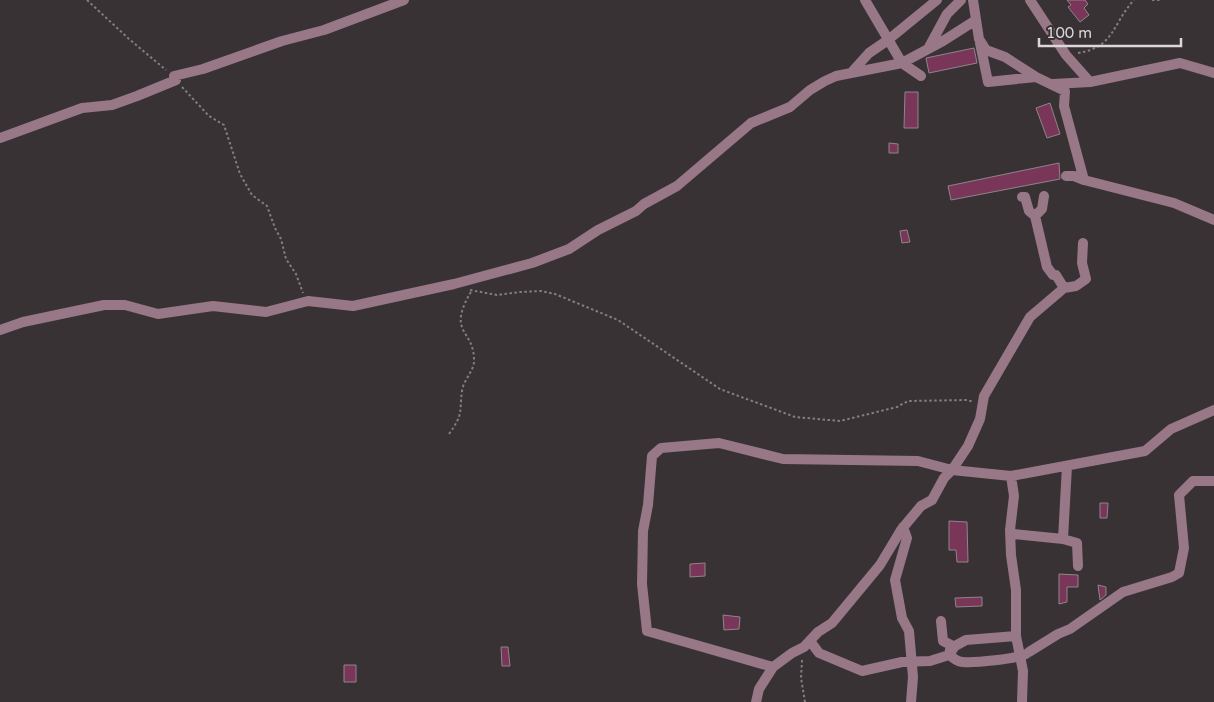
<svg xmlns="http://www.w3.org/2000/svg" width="1214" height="702" viewBox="0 0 1214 702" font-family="'Varela Round',sans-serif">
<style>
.building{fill:#793659;stroke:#8e8689}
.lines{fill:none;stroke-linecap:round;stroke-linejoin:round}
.path{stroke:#837e81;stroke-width:2;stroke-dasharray:2.5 2.5;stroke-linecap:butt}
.minor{stroke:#987786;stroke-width:10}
</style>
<rect width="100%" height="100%" fill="#383235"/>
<path class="building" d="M 1067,0 L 1085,0 L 1088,4 L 1084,8 L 1089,15 L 1080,22 L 1068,7 L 1071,5 Z
M 974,48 L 977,63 L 929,73 L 926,58 Z
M 905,92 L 918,92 L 918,128 L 904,128 Z
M 1050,103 L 1060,134 L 1047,138 L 1036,108 Z
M 889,143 L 898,144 L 898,153 L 889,153 Z
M 1059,163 L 1060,179 L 951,200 L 948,186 Z
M 907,230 L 910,242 L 902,243 L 900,231 Z
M 1100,503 L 1108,503 L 1107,518 L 1100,518 Z
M 949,521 L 967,522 L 968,562 L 957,562 L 956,550 L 949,550 Z
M 705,563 L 705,576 L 690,577 L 690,564 Z
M 1059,574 L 1078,575 L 1078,587 L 1067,587 L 1067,602 L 1059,604 Z
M 1098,585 L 1106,587 L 1106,595 L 1100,600 Z
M 982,597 L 982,606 L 956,607 L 955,598 Z
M 723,615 L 740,617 L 739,629 L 724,630 Z
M 501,647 L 508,647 L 510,666 L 502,666 Z
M 344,665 L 356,665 L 356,682 L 344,682 Z"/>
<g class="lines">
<path class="path" d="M 87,0 L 129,39 L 166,70
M 1152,0 L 1161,0
M 1078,53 C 1115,47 1112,24 1134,0
M 182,87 L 209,116 L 224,125 L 240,174 L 252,195 L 267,206 L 275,228 L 281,239 L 286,259 L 296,274 L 303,293
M 470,290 L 497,295 L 520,292 L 541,291 L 555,294 L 618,320 L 720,389 L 795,417 L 840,421 L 897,407 L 908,401 L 967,400 L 974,402
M 449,434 C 464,413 459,413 462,391 C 463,381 473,372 474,362 C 475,328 445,335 472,290
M 802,660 L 801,678 L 805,702"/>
<path class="minor" d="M 865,0 L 902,63 L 943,41 L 976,20
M 973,0 L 979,39 L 986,50 L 1005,57 L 1036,77 L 1065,91 L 1064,106 L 1084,180 L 1074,176 L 1066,176
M 1030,0 L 1066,55 L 1090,82
M 980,43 L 988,82 L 1036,77
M 928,49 L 947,14 L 961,0
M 851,73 L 869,53 L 888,40 L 937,0
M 1053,84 L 1090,82 L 1180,63 L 1214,73
M 0,138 L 82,108 L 112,105 L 137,96 L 176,80 L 174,76 L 203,69 L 282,41 L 324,30 L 404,0
M 1084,180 L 1174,203 L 1214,220
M 1022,197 L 1025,197 L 1029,211 L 1035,216 L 1047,267 L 1053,275 L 1056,275 L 1064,288
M 1035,216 L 1042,209 L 1044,196
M 0,330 L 23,322 L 104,305 L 125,305 L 158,314 L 213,306 L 266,312 L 308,301 L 353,306 L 454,284 L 532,263 L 569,249 L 598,230 L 636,211 L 644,204 L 677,186 L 751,123 L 790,107 L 810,90 L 825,81 L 836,76 L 902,63 L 921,76
M 1067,466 L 1063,539 L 1077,543 L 1078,566
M 903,527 L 907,538 L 895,580 L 902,618 L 909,631 L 913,677 L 911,702
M 1010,530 L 1013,534 L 1063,539
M 941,621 L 943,641 L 951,645 L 949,655 C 954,658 957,662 963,662 C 975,663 1015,659 1026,654
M 810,641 L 819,653 L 862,671 L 902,662 L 930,661 L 949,655 L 955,646 L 966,640 L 1016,636
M 1029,652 L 1058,634 L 1070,629 L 1123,592 L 1172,577 L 1179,573 L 1184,548 L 1179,495 L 1193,481 L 1214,481
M 773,667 L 647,631 L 642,584 L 643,531 L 648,505 L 652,456 L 661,448 L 719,443 L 783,459 L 918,461 L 952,470 L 1011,476
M 756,702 L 759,689 L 773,667 L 792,653 L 804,647 L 818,632 L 832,623 L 880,565 L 901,530 L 921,506 L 932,500 L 944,478 L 952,470 L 968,446 L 980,419 L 984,396 L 1030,317 L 1064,288 L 1076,286 L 1086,279 L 1082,263 L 1083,243
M 1022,702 L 1023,671 L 1016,636 L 1016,590 L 1011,555 L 1010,530 L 1014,496 L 1011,476 L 1145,451 L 1171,429 L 1214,410"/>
</g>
<path d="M1039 38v8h142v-8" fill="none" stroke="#dcd8da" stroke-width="2.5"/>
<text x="1046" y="38" font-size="15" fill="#dcd8da" stroke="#383235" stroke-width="4" paint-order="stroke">100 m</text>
</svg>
